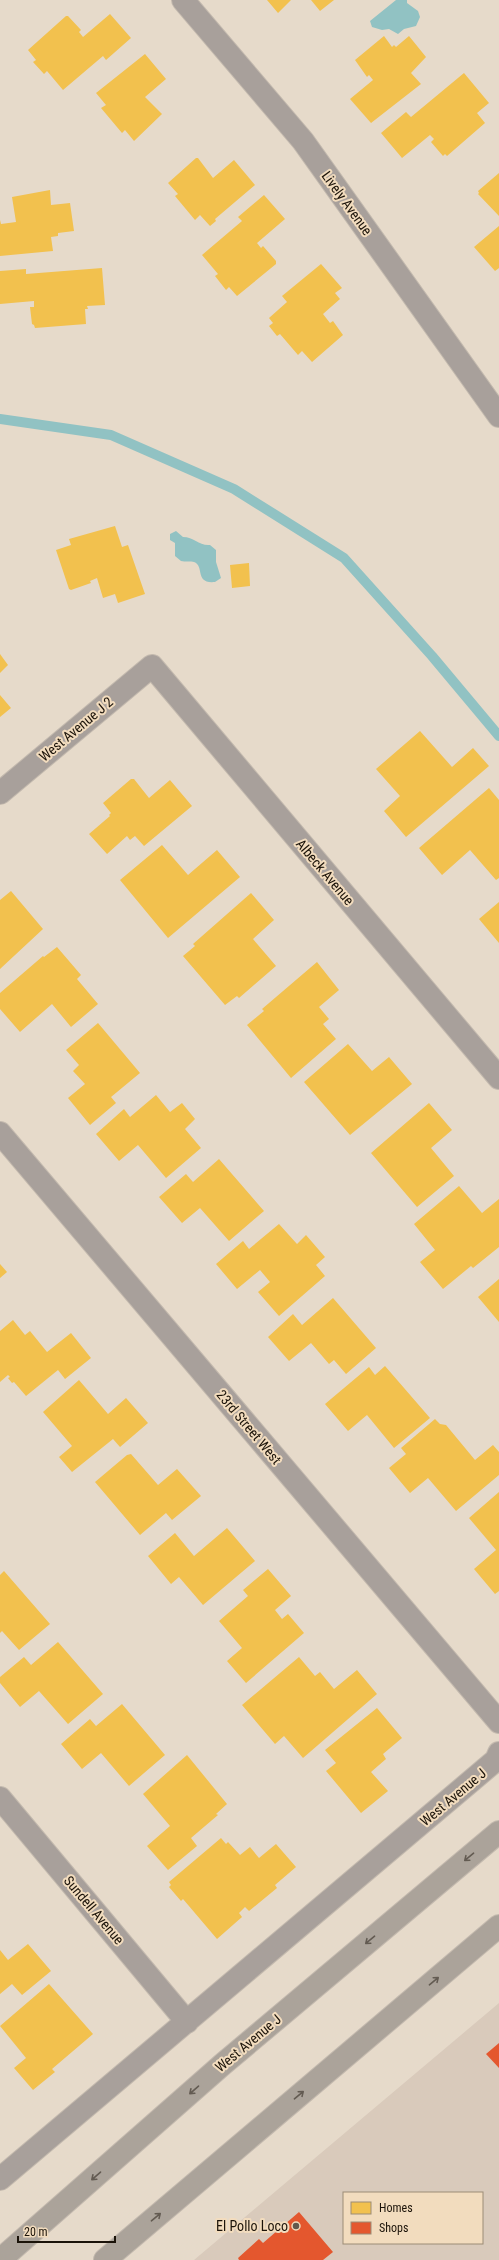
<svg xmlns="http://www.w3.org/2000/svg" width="499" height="2260" viewBox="0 0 499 2260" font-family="'Roboto Condensed',sans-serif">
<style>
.commercial{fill:#d9cabb;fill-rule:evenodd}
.water{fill:#91c2c3}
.homes{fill:#f2c14e}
.shops{fill:#e4572e}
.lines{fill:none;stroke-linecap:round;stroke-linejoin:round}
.stream{stroke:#91c2c3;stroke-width:10}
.minor-casing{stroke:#c3b9ae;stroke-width:24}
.primary-casing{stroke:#c3b9ae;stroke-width:24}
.minor{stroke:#a8a09b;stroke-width:22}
.primary{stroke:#aba39a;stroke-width:22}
.oneway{stroke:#635b52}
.poi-dot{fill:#62594d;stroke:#f2dcbe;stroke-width:1.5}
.labels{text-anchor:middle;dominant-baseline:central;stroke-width:4;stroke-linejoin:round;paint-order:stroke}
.street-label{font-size:14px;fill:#1b1309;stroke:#f2dcbe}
.poi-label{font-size:14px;fill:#1b1309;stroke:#f2dcbe;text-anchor:end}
</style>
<rect width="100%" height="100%" fill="#e6daca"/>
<path class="commercial" d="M 499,2003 L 499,2260 L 194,2260 ZM 344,2193 L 482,2193 L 482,2243 L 344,2243 Z"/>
<path class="water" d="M 396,0 L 407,0 L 407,3 L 418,11 L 420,17 L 416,26 L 404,29 L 398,34 L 389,29 L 382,30 L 372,27 L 370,21 Z
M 176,531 L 183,537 C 194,537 199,546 210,545 L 216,550 L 216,562 L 221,578 L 215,582 C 194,584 205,566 194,562 C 191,561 185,562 181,561 L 175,556 L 175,543 L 170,540 L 170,534 Z"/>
<path class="homes" d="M 267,0 L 291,0 L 278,13 Z
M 311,0 L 334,0 L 320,11 Z
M 110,14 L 131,38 L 106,60 L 103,56 L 63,90 L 47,71 L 44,74 L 33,62 L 36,60 L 28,50 L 66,16 L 68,16 L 81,30 L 79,32 L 83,37 Z
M 384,36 L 392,47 L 394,45 L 396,47 L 409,36 L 426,57 L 411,73 L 421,84 L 371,123 L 350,99 L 373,80 L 369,75 L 367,77 L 355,60 Z
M 145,54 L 166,79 L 145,97 L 162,114 L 134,141 L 125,130 L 122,133 L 101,108 L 106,105 L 96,93 Z
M 464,73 L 489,103 L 477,113 L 485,123 L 447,156 L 445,154 L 443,156 L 431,142 L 434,139 L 430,135 L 402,158 L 381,133 L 406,112 L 411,117 Z
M 196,158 L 198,158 L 213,178 L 234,160 L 255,185 L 215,219 L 216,221 L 210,226 L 200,215 L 195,220 L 175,196 L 178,194 L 168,183 Z
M 499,173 L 499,216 L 478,194 L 479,193 L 478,191 Z
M 50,190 L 51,205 L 70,203 L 74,231 L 58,233 L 58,236 L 51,237 L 53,251 L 0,256 L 0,220 L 1,224 L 16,222 L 12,197 Z
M 264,195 L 285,219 L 257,243 L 261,248 L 263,246 L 276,261 L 276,264 L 237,296 L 229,287 L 226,290 L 215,276 L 218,274 L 202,255 L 242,221 L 238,217 Z
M 499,226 L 499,268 L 495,271 L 474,247 Z
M 321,264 L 342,288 L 335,293 L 340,299 L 323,314 L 330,323 L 333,321 L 343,335 L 312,362 L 302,351 L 298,355 L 280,334 L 277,336 L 269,326 L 273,323 L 269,318 L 287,302 L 282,296 Z
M 102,268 L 105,305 L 87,306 L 88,309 L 85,309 L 86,324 L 35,328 L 34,325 L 32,324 L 30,307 L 34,307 L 34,301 L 0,304 L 0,271 L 26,269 L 26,274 Z
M 115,526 L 122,547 L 128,545 L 145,594 L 118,603 L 115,594 L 103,598 L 97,578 L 90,581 L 91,583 L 71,590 L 69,589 L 56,550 L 71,545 L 69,539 Z
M 249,563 L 250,586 L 232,588 L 230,565 Z
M 0,654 L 8,665 L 0,673 Z
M 0,695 L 11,708 L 0,717 Z
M 420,731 L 452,767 L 473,748 L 489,766 L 406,837 L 384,811 L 400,796 L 376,769 Z
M 131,779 L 134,779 L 149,798 L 170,780 L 192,806 L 144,846 L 135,836 L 130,840 L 127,836 L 107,854 L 89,834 L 110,816 L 109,815 L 111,813 L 103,803 Z
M 489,788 L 499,800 L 499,878 L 496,880 L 470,850 L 442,875 L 419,848 Z
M 162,845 L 188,875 L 217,850 L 240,877 L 168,938 L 120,880 Z
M 11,891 L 43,929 L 0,969 L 0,900 Z
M 251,893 L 274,920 L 253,939 L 276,966 L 239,998 L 237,996 L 225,1005 L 183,956 L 195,946 L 193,944 Z
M 499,902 L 499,943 L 479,919 Z
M 57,947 L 81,975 L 77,979 L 98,1004 L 71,1027 L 52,1004 L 20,1032 L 0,1009 L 0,993 L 43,956 L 44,957 Z
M 317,962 L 339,990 L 319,1007 L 329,1019 L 323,1024 L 336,1039 L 291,1078 L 247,1025 L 264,1011 L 262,1009 Z
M 98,1023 L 140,1073 L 111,1097 L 116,1103 L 90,1125 L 68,1098 L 85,1084 L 73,1071 L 79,1065 L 66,1050 Z
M 348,1044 L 372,1071 L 389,1057 L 412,1084 L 350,1135 L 304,1082 Z
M 156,1095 L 170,1112 L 182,1103 L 195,1119 L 185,1129 L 201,1148 L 166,1178 L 138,1145 L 119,1161 L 96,1134 L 124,1109 L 130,1117 Z
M 429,1103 L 452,1130 L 431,1148 L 454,1176 L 417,1207 L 371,1153 Z
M 219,1159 L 264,1211 L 229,1241 L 200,1208 L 182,1223 L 159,1197 L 186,1174 L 193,1182 Z
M 459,1186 L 482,1213 L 499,1199 L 499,1247 L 473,1268 L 471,1266 L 443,1289 L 420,1262 L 435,1250 L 414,1224 Z
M 279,1224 L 297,1244 L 306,1235 L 325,1257 L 316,1265 L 325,1276 L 279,1316 L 258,1292 L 270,1282 L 260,1270 L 237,1289 L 216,1264 L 243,1241 L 249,1249 Z
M 0,1264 L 7,1272 L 0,1278 Z
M 499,1279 L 499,1322 L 478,1297 Z
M 333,1298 L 376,1348 L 346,1374 L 334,1360 L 329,1364 L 311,1343 L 289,1361 L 268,1337 L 293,1314 L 302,1325 Z
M 13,1320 L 25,1335 L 30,1331 L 47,1352 L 71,1333 L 91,1358 L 65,1379 L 58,1370 L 26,1396 L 14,1382 L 12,1383 L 8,1378 L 10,1377 L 8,1375 L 0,1382 L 0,1331 Z
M 385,1366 L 430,1418 L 394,1448 L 367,1415 L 348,1431 L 325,1404 L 369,1367 L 375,1375 Z
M 79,1380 L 108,1414 L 126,1398 L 148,1423 L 120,1447 L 113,1439 L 72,1472 L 59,1457 L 72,1446 L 43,1412 Z
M 435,1419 L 440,1424 L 446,1425 L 475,1460 L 493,1445 L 499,1452 L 499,1475 L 456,1511 L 428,1478 L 410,1493 L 389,1468 L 406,1454 L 401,1448 Z
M 131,1454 L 158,1485 L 177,1469 L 201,1496 L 172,1520 L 166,1513 L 140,1535 L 95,1482 L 127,1455 Z
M 499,1492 L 499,1591 L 495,1594 L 474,1569 L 496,1550 L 469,1518 Z
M 227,1528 L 255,1561 L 203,1605 L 179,1577 L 171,1584 L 148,1556 L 175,1533 L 194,1556 Z
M 268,1569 L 291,1596 L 275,1610 L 282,1619 L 288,1614 L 304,1633 L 246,1683 L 227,1661 L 242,1648 L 219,1621 L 248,1596 L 243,1590 Z
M 4,1571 L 50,1624 L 19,1650 L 2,1631 L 0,1633 L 0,1575 Z
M 58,1642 L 103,1694 L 68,1724 L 39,1691 L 20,1707 L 0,1683 L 0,1677 L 24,1657 L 31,1665 Z
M 299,1657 L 315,1676 L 320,1672 L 334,1689 L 357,1670 L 377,1694 L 303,1758 L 284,1736 L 275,1744 L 242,1705 Z
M 122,1704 L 165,1755 L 129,1786 L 101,1753 L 82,1769 L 61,1744 L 90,1719 L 96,1726 Z
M 377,1708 L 402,1738 L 383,1754 L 386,1759 L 371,1772 L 388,1791 L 361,1813 L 326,1771 L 336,1763 L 325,1750 Z
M 187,1755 L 227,1804 L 216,1814 L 218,1815 L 191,1838 L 197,1846 L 168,1870 L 147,1846 L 170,1826 L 143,1794 Z
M 221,1838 L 226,1844 L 228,1842 L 240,1855 L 250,1847 L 259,1858 L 276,1844 L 296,1867 L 275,1885 L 277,1888 L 249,1911 L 245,1907 L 239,1913 L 242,1917 L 217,1939 L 183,1899 L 181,1901 L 169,1887 L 171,1885 L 169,1882 Z
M 28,1944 L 51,1971 L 22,1995 L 12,1984 L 0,1994 L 0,1950 L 8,1960 Z
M 49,1984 L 93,2034 L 52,2069 L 55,2072 L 33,2090 L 14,2068 L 26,2058 L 0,2026 Z"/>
<path class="shops" d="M 499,2043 L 499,2068 L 486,2054 Z
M 299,2212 L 333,2252 L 323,2260 L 239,2260 L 238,2258 L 259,2239 L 263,2243 Z"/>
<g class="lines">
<path class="stream" d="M 0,419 L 111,435 L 234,489 L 344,558 L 432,656 L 499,736"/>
<g class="minor-casing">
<path id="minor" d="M 183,0 L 303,141 L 499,416
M 0,793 L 152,666 L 499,1078
M 0,1133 L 499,1722
M 0,1798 L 187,2022
M 0,2179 L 496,1760 L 499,1753"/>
</g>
<g class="primary-casing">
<path id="primary" d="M 0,2260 L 223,2064 L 499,1832
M 105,2260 L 499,1926"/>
</g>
<use href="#minor" class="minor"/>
<use href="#primary" class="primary"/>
</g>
<defs><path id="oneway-shaft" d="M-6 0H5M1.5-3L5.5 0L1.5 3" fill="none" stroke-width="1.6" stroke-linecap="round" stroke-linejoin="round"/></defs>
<g class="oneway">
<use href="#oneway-shaft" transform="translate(469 1857) rotate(140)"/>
<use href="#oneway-shaft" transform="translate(370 1940) rotate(140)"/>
<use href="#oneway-shaft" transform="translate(434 1981) rotate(-40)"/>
<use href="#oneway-shaft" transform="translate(194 2090) rotate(139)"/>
<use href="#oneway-shaft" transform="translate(299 2095) rotate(-40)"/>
<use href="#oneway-shaft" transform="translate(96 2176) rotate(139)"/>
<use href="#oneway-shaft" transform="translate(156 2217) rotate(-40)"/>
</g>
<circle class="poi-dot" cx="296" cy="2226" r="4"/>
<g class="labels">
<g class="street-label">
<text transform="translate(347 203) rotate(54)">Lively Avenue</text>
<text transform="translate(76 729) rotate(-40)">West Avenue J 2</text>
<text transform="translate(325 872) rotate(50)">Albeck Avenue</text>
<text transform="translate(249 1427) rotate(50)">23rd Street West</text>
<text transform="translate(453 1797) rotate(-40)">West Avenue J</text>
<text transform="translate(94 1910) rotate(50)">Sundell Avenue</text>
<text transform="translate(248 2043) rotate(-40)">West Avenue J</text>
</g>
<g class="poi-label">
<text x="288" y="2226">El Pollo Loco</text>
</g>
</g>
<rect x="343" y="2192" width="140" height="52" fill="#f2dcbe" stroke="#9c8c76"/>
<rect x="351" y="2202" width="20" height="12" fill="#f2c14e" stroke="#9c8c76"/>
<text x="379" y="2212" font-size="12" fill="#1b1309">Homes</text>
<rect x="351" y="2222" width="20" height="12" fill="#e4572e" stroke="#9c8c76"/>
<text x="379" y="2232" font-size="12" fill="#1b1309">Shops</text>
<path d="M18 2236v6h97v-6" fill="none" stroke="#1b1309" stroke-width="2"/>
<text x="24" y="2236" font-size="12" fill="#1b1309" stroke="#f2dcbe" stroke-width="3" paint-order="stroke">20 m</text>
</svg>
